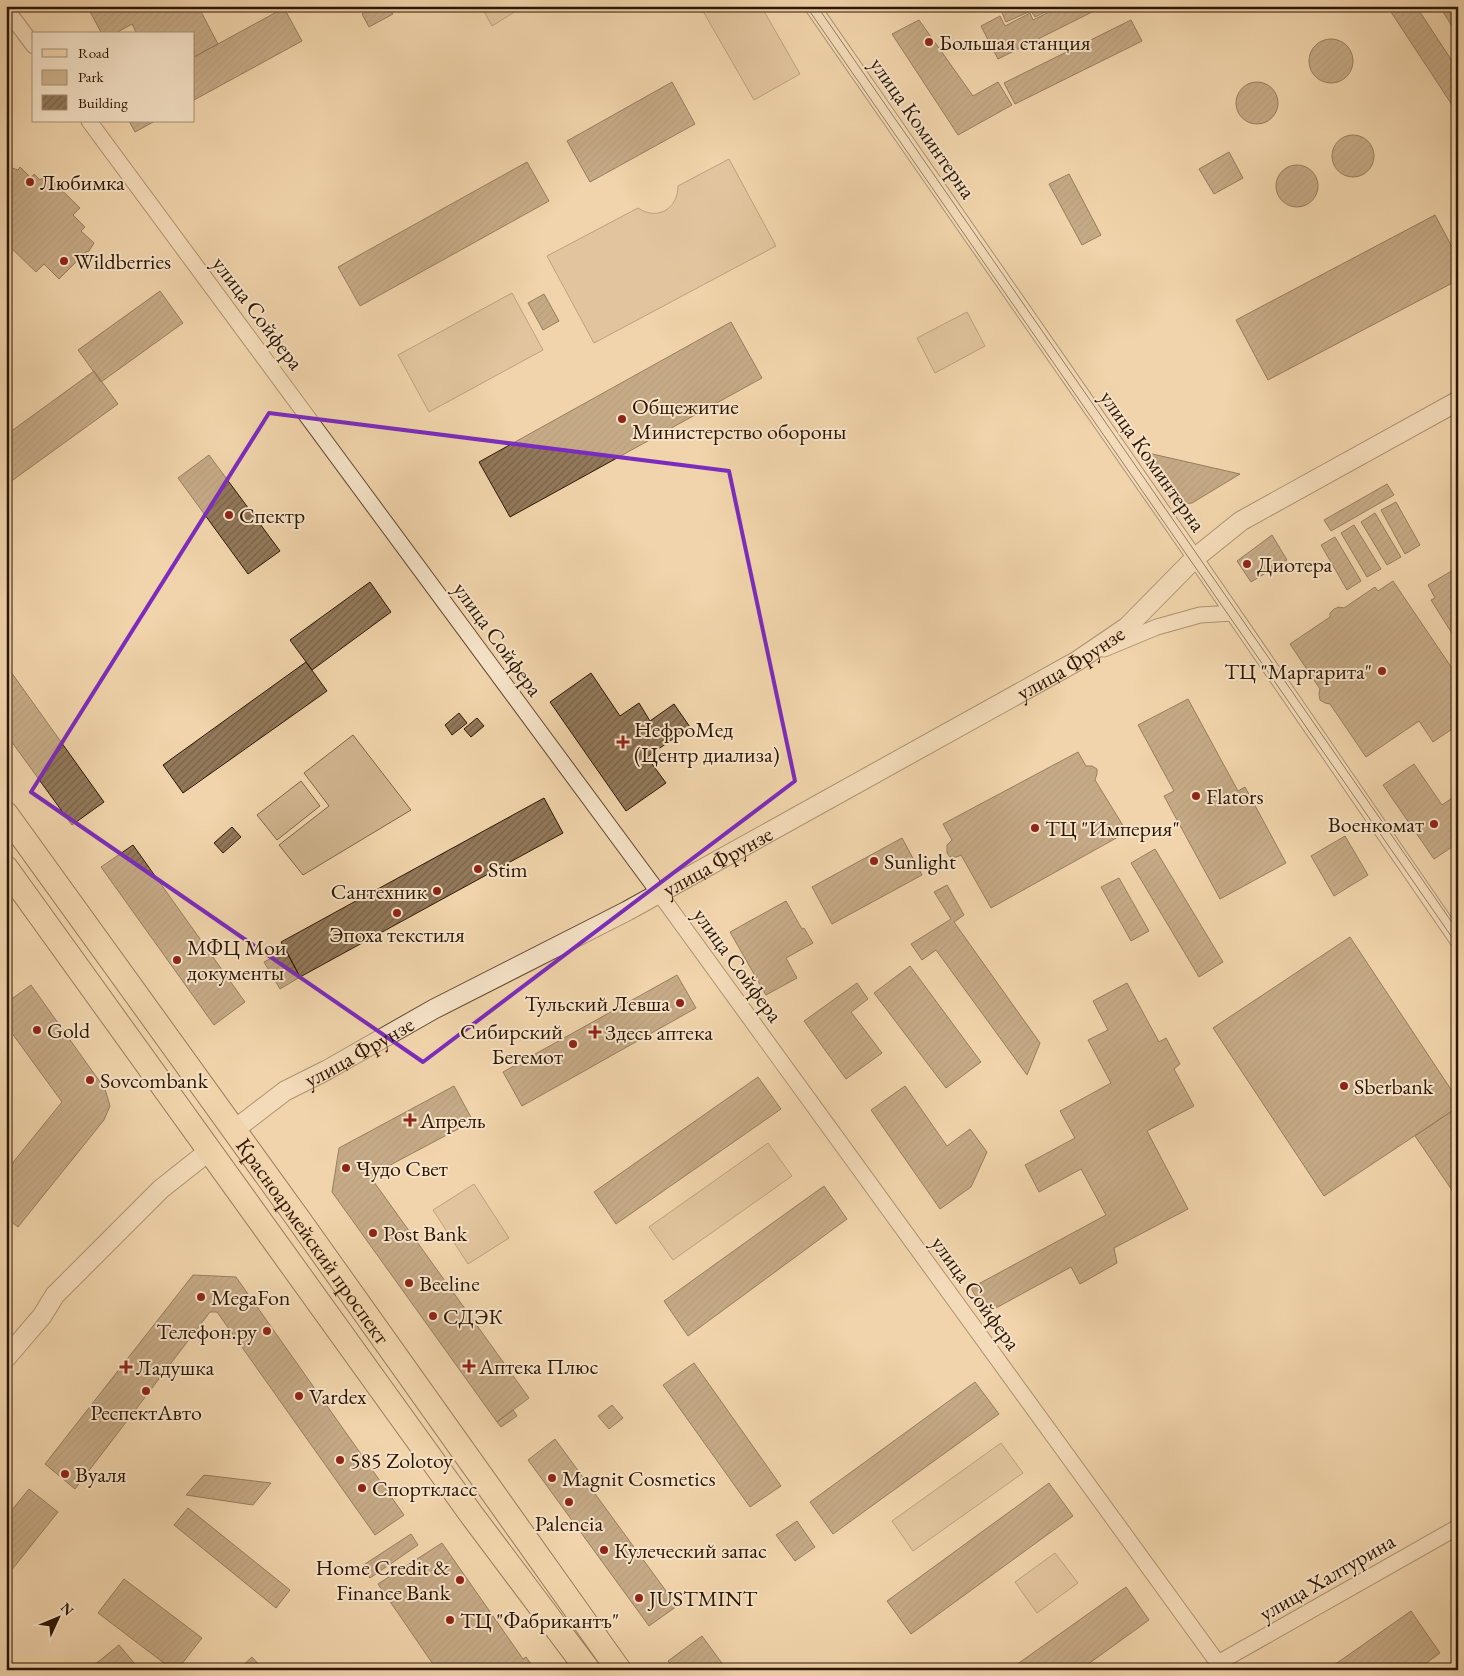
<svg xmlns="http://www.w3.org/2000/svg" width="1464" height="1676" viewBox="0 0 1464 1676" font-family="'EB Garamond',serif">
<style>
.park{fill:#d0b48e;stroke:#7e6548}
.building{fill:url(#building-hatch);stroke:#2d1603}
.lines{fill:none;stroke-linecap:round;stroke-linejoin:round}
.minor-casing{stroke:#5e462d;stroke-width:17}
.tertiary-casing{stroke:#5e462d;stroke-width:21}
.primary-casing{stroke:#2d1603;stroke-width:26}
.minor{stroke:#f6e3c8;stroke-width:15}
.tertiary{stroke:#f6e3c8;stroke-width:19}
.primary{stroke:#f1d4ab;stroke-width:24}
.tram{stroke:#2d1603;stroke-width:1}
.marked{fill:none;stroke:#7b2cbf;stroke-width:4;stroke-linejoin:round}
.poi-dot{fill:#8f2418;stroke:#f6e3c8;stroke-width:2}
.labels{text-anchor:middle;dominant-baseline:central;stroke-width:4;stroke-linejoin:round;paint-order:stroke}
.poi-label{font-size:22px;fill:#2d1603;stroke:#f6e3c8;text-anchor:start}
.street-label{font-size:22px;fill:#2d1603;stroke:#f6e3c8}
</style>
<defs>
<pattern id="building-hatch" width="6" height="6" patternUnits="userSpaceOnUse" patternTransform="scale(1.25)"><rect width="6" height="6" fill="#93795a"/><path d="M-1 1l2-2M0 6l6-6M5 7l2-2" fill="none" stroke="#786248"/></pattern>
</defs>
<rect width="100%" height="100%" fill="#f1d4ab"/>
<filter id="stains"><feTurbulence type="fractalNoise" baseFrequency=".004" numOctaves="4"/><feColorMatrix values="0 0 0 0 .2 0 0 0 0 .09 0 0 0 0 .02 0 0 0 .5 -.17"/></filter>
<radialGradient id="worn" r=".72"><stop offset=".6" stop-color="#630" stop-opacity="0"/><stop offset="1" stop-color="#630" stop-opacity=".3"/></radialGradient>
<path class="park" d="M 481,6 L 524,6 L 492,26 Z
M 700,6 L 761,6 L 800,74 L 754,100 Z
M 729,159 L 776,246 L 594,343 L 547,256 L 638,208 C 657,221 678,209 678,186 Z
M 512,293 L 543,350 L 429,412 L 398,355 Z
M 967,312 L 985,346 L 935,373 L 917,338 Z
M 353,735 L 411,810 L 303,875 L 279,845 L 329,806 L 304,773 Z
M 301,781 L 320,806 L 277,840 L 257,815 Z
M 768,1143 L 792,1176 L 673,1260 L 649,1227 Z
M 474,1184 L 509,1238 L 468,1264 L 433,1210 Z
M 1001,1443 L 1023,1473 L 913,1551 L 892,1521 Z
M 1055,1553 L 1078,1583 L 1037,1613 L 1015,1582 Z"/>
<path class="building" d="M 87,6 L 198,6 L 218,44 L 194,57 L 194,34 L 137,34 L 132,24 L 114,34 L 102,34 Z
M 376,6 L 388,6 L 393,14 L 369,27 L 362,14 Z
M 999,6 L 1057,6 L 1035,17 L 1031,11 L 1006,22 Z
M 1061,6 L 1104,6 L 998,59 L 981,26 L 1000,16 L 1005,26 L 1030,13 L 1033,20 Z
M 1387,6 L 1416,6 L 1458,70 L 1458,114 Z
M 1439,6 L 1458,6 L 1458,35 Z
M 284,8 L 302,41 L 194,100 L 194,57 Z
M 919,20 L 973,96 L 998,82 L 1012,105 L 958,135 L 892,34 Z
M 1131,20 L 1142,41 L 1015,104 L 1004,83 Z
M1309 61a22 22 0 1 1 44 0a22 22 0 1 1-44 0Z
M 672,82 L 695,124 L 590,182 L 567,141 Z
M1236 103a21 21 0 1 1 42 0a21 21 0 1 1-42 0Z
M 129,121 L 155,121 L 135,132 Z
M1332 156a21 21 0 1 1 42 0a21 21 0 1 1-42 0Z
M 1229,152 L 1243,178 L 1214,194 L 1199,169 Z
M 527,162 L 549,201 L 360,306 L 338,267 Z
M1276 186a21 21 0 1 1 42 0a21 21 0 1 1-42 0Z
M 6,166 L 18,170 L 20,167 L 31,178 L 34,174 L 40,180 L 46,175 L 80,208 L 73,215 L 85,227 L 81,231 L 94,243 L 89,251 L 86,252 L 59,279 L 44,264 L 36,272 L 6,243 L 10,238 L 6,234 Z
M 1069,174 L 1101,235 L 1082,245 L 1049,184 Z
M 1435,215 L 1458,258 L 1458,280 L 1268,380 L 1236,320 Z
M 160,291 L 183,323 L 101,382 L 78,350 Z
M 544,294 L 559,321 L 543,330 L 528,303 Z
M 731,322 L 762,378 L 510,517 L 479,462 Z
M 94,371 L 118,404 L 6,485 L 6,435 Z
M 1148,453 L 1240,474 L 1192,503 L 1181,504 L 1170,498 L 1165,492 Z
M 209,455 L 280,551 L 248,574 L 178,478 Z
M 1387,484 L 1394,495 L 1331,531 L 1324,520 Z
M 1396,502 L 1420,545 L 1405,554 L 1381,510 Z
M 1375,513 L 1401,557 L 1387,565 L 1361,522 Z
M 1354,525 L 1381,569 L 1367,577 L 1341,533 Z
M 1272,535 L 1287,560 L 1251,582 L 1237,561 Z
M 1335,537 L 1361,581 L 1347,590 L 1321,545 Z
M 1458,567 L 1458,643 L 1431,600 L 1435,598 L 1428,585 Z
M 1393,581 L 1458,677 L 1458,725 L 1433,742 L 1419,721 L 1366,757 L 1330,704 L 1325,703 L 1320,700 L 1319,694 L 1320,689 L 1290,644 L 1330,617 L 1330,613 L 1334,609 L 1339,607 L 1344,608 L 1375,587 L 1378,591 Z
M 370,582 L 391,612 L 312,670 L 290,640 Z
M 306,662 L 327,691 L 183,793 L 163,765 Z
M 6,665 L 104,802 L 72,825 L 6,734 Z
M 591,673 L 620,716 L 639,703 L 650,721 L 674,704 L 690,727 L 647,757 L 666,783 L 626,811 L 550,702 Z
M 1188,699 L 1238,791 L 1245,787 L 1286,863 L 1220,899 L 1164,796 L 1174,791 L 1138,725 Z
M 459,713 L 467,723 L 452,735 L 445,725 Z
M 477,718 L 484,726 L 471,737 L 464,729 Z
M 1078,752 L 1086,766 L 1092,766 L 1097,769 L 1097,774 L 1095,780 L 1127,832 L 991,908 L 961,855 L 957,857 L 950,857 L 947,853 L 947,845 L 952,840 L 943,824 Z
M 1414,764 L 1442,805 L 1458,794 L 1458,843 L 1434,859 L 1383,785 Z
M 544,798 L 563,833 L 300,977 L 281,942 Z
M 232,827 L 241,837 L 223,853 L 214,843 Z
M 1345,836 L 1368,875 L 1334,896 L 1311,856 Z
M 902,838 L 922,875 L 832,924 L 812,887 Z
M 133,845 L 245,1002 L 214,1025 L 101,867 Z
M 1155,849 L 1223,962 L 1199,977 L 1131,863 Z
M 1119,878 L 1149,931 L 1131,941 L 1101,887 Z
M 947,885 L 964,915 L 954,922 L 1040,1043 L 1027,1075 L 936,950 L 922,960 L 911,944 L 951,919 L 934,892 Z
M 786,901 L 802,929 L 804,928 L 813,943 L 786,958 L 797,978 L 766,995 L 730,932 Z
M 1350,937 L 1458,1100 L 1458,1107 L 1324,1196 L 1213,1028 Z
M 286,950 L 300,977 L 280,989 L 264,962 Z
M 910,966 L 981,1062 L 946,1088 L 874,993 Z
M 677,975 L 696,1008 L 522,1106 L 503,1072 Z
M 857,983 L 868,999 L 851,1012 L 882,1053 L 846,1079 L 804,1021 Z
M 1127,983 L 1159,1042 L 1166,1038 L 1180,1064 L 1174,1069 L 1194,1106 L 1147,1131 L 1188,1209 L 1114,1248 L 1117,1263 L 1080,1284 L 1071,1267 L 985,1314 L 971,1288 L 1106,1215 L 1081,1169 L 1039,1192 L 1025,1165 L 1075,1138 L 1060,1111 L 1111,1083 L 1088,1040 L 1108,1030 L 1093,1001 Z
M 31,985 L 105,1089 L 110,1106 L 104,1120 L 18,1227 L 6,1218 L 6,1171 L 62,1102 L 6,1025 L 6,1003 Z
M 758,1077 L 781,1109 L 616,1224 L 594,1192 Z
M 454,1086 L 473,1121 L 377,1172 L 374,1182 L 529,1398 L 497,1422 L 332,1192 L 339,1148 Z
M 905,1086 L 947,1146 L 970,1129 L 987,1152 L 971,1187 L 940,1209 L 871,1110 Z
M 1458,1107 L 1458,1199 L 1415,1136 Z
M 824,1186 L 847,1219 L 688,1336 L 664,1301 Z
M 193,1275 L 236,1277 L 404,1515 L 375,1535 L 217,1312 L 210,1312 L 75,1489 L 45,1464 Z
M 694,1363 L 781,1486 L 750,1507 L 663,1385 Z
M 975,1382 L 999,1414 L 833,1534 L 810,1502 Z
M 612,1405 L 623,1418 L 609,1429 L 598,1416 Z
M 513,1410 L 517,1416 L 501,1427 L 497,1422 Z
M 555,1439 L 677,1606 L 649,1626 L 528,1460 Z
M 204,1475 L 271,1483 L 253,1505 L 186,1495 Z
M 1049,1483 L 1073,1516 L 911,1634 L 887,1601 Z
M 29,1489 L 58,1512 L 6,1577 L 6,1517 Z
M 188,1508 L 290,1590 L 276,1608 L 174,1525 Z
M 797,1521 L 815,1547 L 795,1561 L 776,1535 Z
M 411,1534 L 418,1545 L 370,1578 L 362,1566 Z
M 442,1543 L 523,1659 L 526,1657 L 531,1664 L 528,1666 L 530,1670 L 437,1670 L 378,1584 Z
M 124,1579 L 202,1638 L 177,1670 L 173,1670 L 98,1613 Z
M 1126,1587 L 1149,1620 L 1080,1670 L 1009,1670 Z
M 1411,1611 L 1440,1653 L 1417,1670 L 1327,1670 Z
M 702,1636 L 727,1670 L 675,1670 L 668,1661 Z
M 119,1645 L 140,1670 L 88,1670 Z
M 252,1657 L 264,1670 L 238,1670 Z"/>
<g class="lines">
<g class="minor-casing">
<path id="minor" d="M 812,6 L 1195,558 L 1458,941
M 6,9 L 34,46
M 89,121 L 659,893 L 1223,1670
M 1104,649 L 1157,627 L 1200,615 L 1233,613
M 1218,1663 L 1458,1527"/>
</g>
<g class="tertiary-casing">
<g id="tertiary">
<path id="s1" d="M 234,1130 L 285,1091 L 327,1070 L 434,1009 L 627,911 L 1077,661 L 1127,627 L 1195,558 L 1241,521 L 1458,401"/>
<path d="M 6,1358 L 42,1316 L 55,1295 L 161,1189 L 209,1151"/>
</g>
</g>
<g class="primary-casing">
<g id="primary">
<path id="s2" d="M 6,814 L 299,1220 L 619,1670"/>
<path d="M 6,868 L 471,1514 L 588,1670"/>
</g>
</g>
<use href="#minor" class="minor"/>
<use href="#tertiary" class="tertiary"/>
<use href="#primary" class="primary"/>
<path class="tram" d="M 806,6 L 1458,946
M 817,6 L 1458,931"/>
</g>
<path d="M0 0H1464V1676H0ZM 269,413 L 729,471 L 795,781 L 423,1062 L 31,792 Z" fill="#f1d4ab" fill-opacity=".55" fill-rule="evenodd"/>
<path class="marked" d="M 269,413 L 729,471 L 795,781 L 423,1062 L 31,792 Z"/>
<g class="poi-dot">
<circle cx="929" cy="42" r="5"/>
<circle cx="30" cy="182" r="5"/>
<circle cx="64" cy="261" r="5"/>
<circle cx="622" cy="419" r="5"/>
<circle cx="229" cy="515" r="5"/>
<circle cx="1247" cy="564" r="5"/>
<circle cx="1382" cy="671" r="5"/>
<path d="M620.5 734.5h5v5h5v5h-5v5h-5v-5h-5v-5h5z"/>
<circle cx="1196" cy="796" r="5"/>
<circle cx="1434" cy="824" r="5"/>
<circle cx="1035" cy="828" r="5"/>
<circle cx="874" cy="861" r="5"/>
<circle cx="478" cy="869" r="5"/>
<circle cx="437" cy="891" r="5"/>
<circle cx="397" cy="913" r="5"/>
<circle cx="177" cy="960" r="5"/>
<circle cx="680" cy="1003" r="5"/>
<circle cx="37" cy="1030" r="5"/>
<path d="M592.5 1024.5h5v5h5v5h-5v5h-5v-5h-5v-5h5z"/>
<circle cx="573" cy="1044" r="5"/>
<circle cx="90" cy="1080" r="5"/>
<circle cx="1344" cy="1086" r="5"/>
<path d="M407.5 1112.5h5v5h5v5h-5v5h-5v-5h-5v-5h5z"/>
<circle cx="346" cy="1168" r="5"/>
<circle cx="373" cy="1233" r="5"/>
<circle cx="409" cy="1283" r="5"/>
<circle cx="201" cy="1297" r="5"/>
<circle cx="433" cy="1316" r="5"/>
<circle cx="267" cy="1331" r="5"/>
<path d="M466.5 1358.5h5v5h5v5h-5v5h-5v-5h-5v-5h5z"/>
<path d="M123.5 1359.5h5v5h5v5h-5v5h-5v-5h-5v-5h5z"/>
<circle cx="146" cy="1391" r="5"/>
<circle cx="299" cy="1396" r="5"/>
<circle cx="340" cy="1460" r="5"/>
<circle cx="65" cy="1474" r="5"/>
<circle cx="552" cy="1478" r="5"/>
<circle cx="362" cy="1488" r="5"/>
<circle cx="569" cy="1502" r="5"/>
<circle cx="604" cy="1550" r="5"/>
<circle cx="460" cy="1580" r="5"/>
<circle cx="639" cy="1598" r="5"/>
<circle cx="450" cy="1620" r="5"/>
</g>
<g class="labels">
<g class="poi-label">
<text x="939" y="42">Большая станция</text>
<text x="40" y="182">Любимка</text>
<text x="74" y="261">Wildberries</text>
<text x="632" y="406">Общежитие<tspan x="632" dy="25">Министерство обороны</tspan></text>
<text x="239" y="515">Спектр</text>
<text x="1257" y="564">Диотера</text>
<text x="1372" y="671" text-anchor="end">ТЦ "Маргарита"</text>
<text x="634" y="729">НефроМед<tspan x="634" dy="25">(Центр диализа)</tspan></text>
<text x="1206" y="796">Flators</text>
<text x="1424" y="824" text-anchor="end">Военкомат</text>
<text x="1045" y="828">ТЦ "Империя"</text>
<text x="884" y="861">Sunlight</text>
<text x="488" y="869">Stim</text>
<text x="427" y="891" text-anchor="end">Сантехник</text>
<text x="397" y="934" text-anchor="middle">Эпоха текстиля</text>
<text x="187" y="947">МФЦ Мои<tspan x="187" dy="25">документы</tspan></text>
<text x="670" y="1003" text-anchor="end">Тульский Левша</text>
<text x="47" y="1030">Gold</text>
<text x="563" y="1031" text-anchor="end">Сибирский<tspan x="563" dy="25">Бегемот</tspan></text>
<text x="605" y="1032">Здесь аптека</text>
<text x="100" y="1080">Sovcombank</text>
<text x="1354" y="1086">Sberbank</text>
<text x="420" y="1120">Апрель</text>
<text x="356" y="1168">Чудо Cвет</text>
<text x="383" y="1233">Post Bank</text>
<text x="419" y="1283">Beeline</text>
<text x="211" y="1297">MegaFon</text>
<text x="443" y="1316">СДЭК</text>
<text x="257" y="1331" text-anchor="end">Телефон.ру</text>
<text x="479" y="1366">Аптека Плюс</text>
<text x="136" y="1367">Ладушка</text>
<text x="309" y="1396">Vardex</text>
<text x="146" y="1412" text-anchor="middle">РеспектАвто</text>
<text x="350" y="1460">585 Zolotoy</text>
<text x="75" y="1474">Вуаля</text>
<text x="562" y="1478">Magnit Cosmetics</text>
<text x="372" y="1488">Спорткласс</text>
<text x="569" y="1523" text-anchor="middle">Palencia</text>
<text x="614" y="1550">Кулеческий запас</text>
<text x="450" y="1567" text-anchor="end">Home Credit &amp;<tspan x="450" dy="25">Finance Bank</tspan></text>
<text x="649" y="1598">JUSTMINT</text>
<text x="460" y="1620">ТЦ "Фабрикантъ"</text>
</g>
<g class="street-label">
<text transform="translate(923 128) rotate(55)">улица Коминтерна</text>
<text transform="translate(258 313) rotate(53)">улица Сойфера</text>
<text transform="translate(1153 461) rotate(55)">улица Коминтерна</text>
<text transform="translate(498 639) rotate(54)">улица Сойфера</text>
<text stroke="none"><textPath href="#s1" startOffset="959">улица Фрунзе</textPath></text>
<text stroke="none"><textPath href="#s1" startOffset="554">улица Фрунзе</textPath></text>
<text transform="translate(738 965) rotate(54)">улица Сойфера</text>
<text stroke="none"><textPath href="#s1" startOffset="148">улица Фрунзе</textPath></text>
<text stroke="none"><textPath href="#s2" startOffset="526">Красноармейский проспект</textPath></text>
<text transform="translate(976 1293) rotate(54)">улица Сойфера</text>
<text transform="translate(1327 1577) rotate(-30)">улица Халтурина</text>
</g>
</g>
<rect width="1464" height="1676" fill="none" stroke="#f1d4ab" stroke-width="25"/>
<rect x="8" y="8" width="1449" height="1661" fill="none" stroke="#2d1603" stroke-width="2.5"/>
<rect x="12" y="12" width="1439" height="1651" fill="none" stroke="#2d1603"/>
<rect x="32" y="32" width="162" height="90" fill="#f6e3c8" stroke="#a69179"/>
<rect x="42" y="49" width="25" height="8" fill="#f1d4ab" stroke="#a69179"/>
<text x="78" y="58" font-size="15" fill="#2d1603">Road</text>
<rect x="42" y="70" width="25" height="15" fill="#d0b48e" stroke="#a69179"/>
<text x="78" y="82" font-size="15" fill="#2d1603">Park</text>
<rect x="42" y="95" width="25" height="15" fill="url(#building-hatch)" stroke="#a69179"/>
<text x="78" y="108" font-size="15" fill="#2d1603">Building</text>
<g transform="translate(58 1618) rotate(46)" stroke="#f6e3c8" stroke-width="4" paint-order="stroke">
<path d="M0-4L9 19L0 12L-9 19Z" fill="#2d1603"/>
<text y="-8" font-size="14" font-weight="bold" text-anchor="middle" fill="#2d1603">N</text>
</g>
<rect width="100%" height="100%" filter="url(#stains)"/>
<rect width="100%" height="100%" fill="url(#worn)"/>
</svg>
